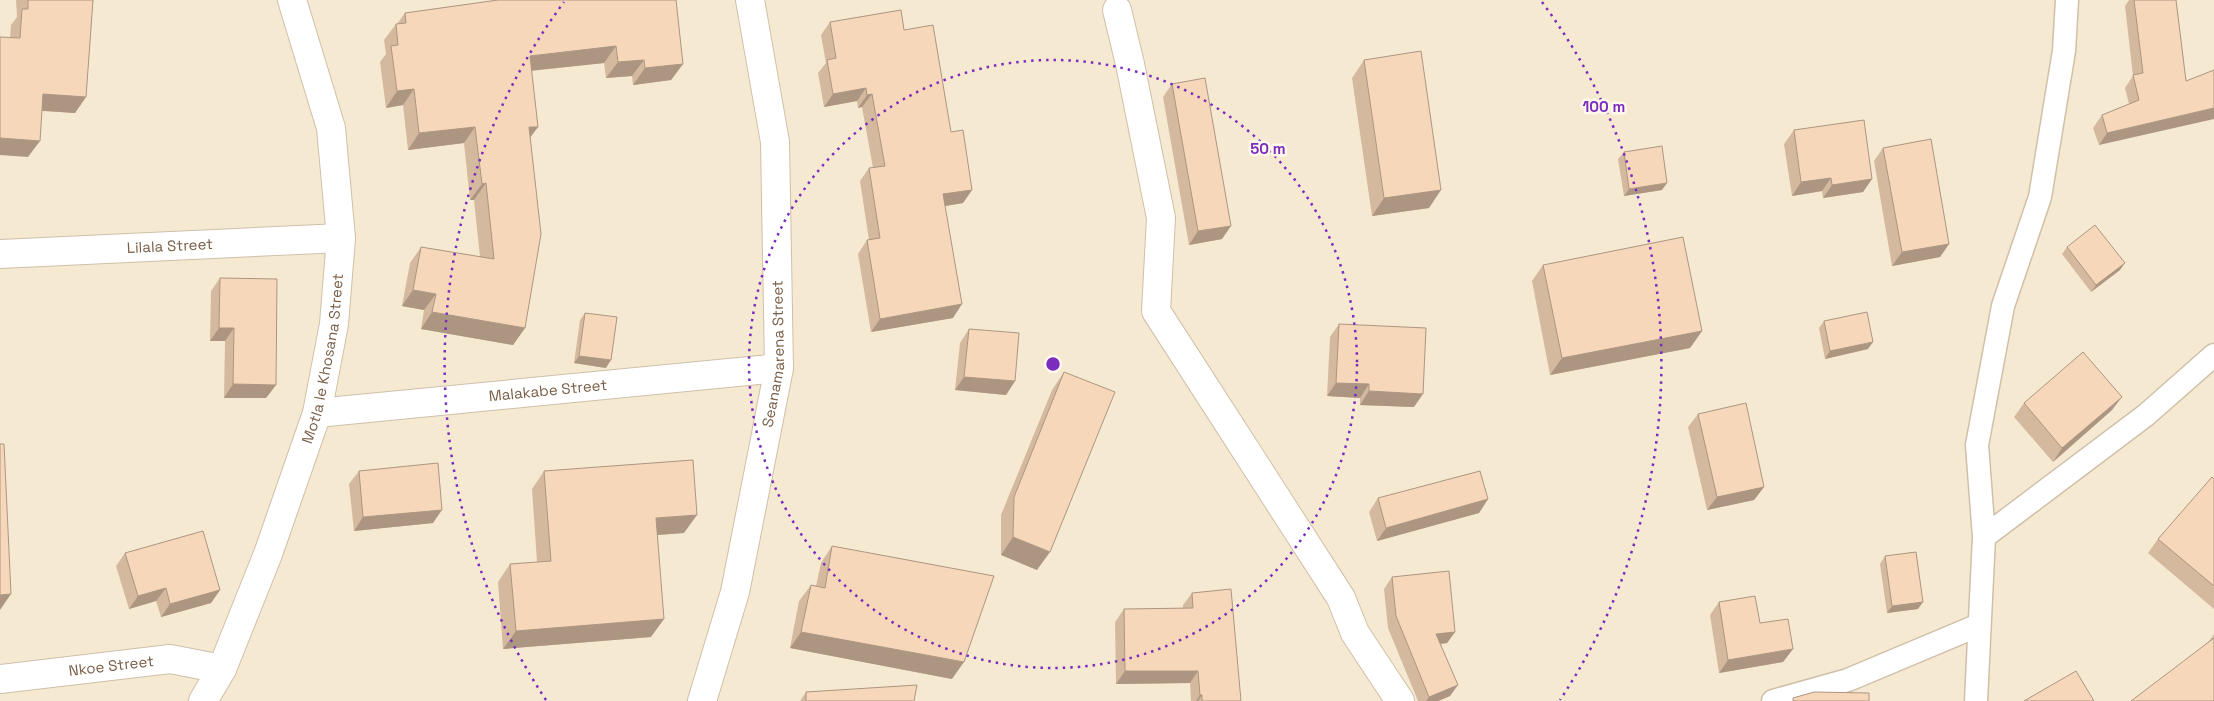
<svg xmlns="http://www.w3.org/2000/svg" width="2214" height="701" font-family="'Space Grotesk',sans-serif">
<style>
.residential{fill:#f6e9d2}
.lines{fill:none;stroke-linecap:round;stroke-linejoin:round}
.service-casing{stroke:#d0bfa9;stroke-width:25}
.minor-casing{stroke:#d0bfa9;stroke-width:30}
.service{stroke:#fff;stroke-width:22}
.minor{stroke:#fff;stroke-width:28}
.wall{fill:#d4b99f}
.shaded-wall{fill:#ac9682}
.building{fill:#f6d7b9;stroke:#ac9682}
.ring{fill:none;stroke:#7b2cbf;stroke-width:2.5;stroke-dasharray:2.5 5}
.labels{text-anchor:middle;stroke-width:5;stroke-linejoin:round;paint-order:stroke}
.street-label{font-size:15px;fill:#795e47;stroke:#fff9ec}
.centre{fill:#7b2cbf;stroke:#fff9ec;stroke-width:2.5}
.ring-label{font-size:15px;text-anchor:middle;font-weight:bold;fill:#7b2cbf;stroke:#fff9ec;stroke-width:5;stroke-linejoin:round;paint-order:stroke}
</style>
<rect width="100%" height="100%" fill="#fef7e4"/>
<!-- residential -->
<path class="residential" d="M0,0H2214V701H0Z"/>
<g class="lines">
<defs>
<path id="service" d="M1984,537L2146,415L2214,355
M1773,701L1848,680L1979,625
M1976,701L1984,537L1977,445L2003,306L2040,197L2064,51L2067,0"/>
<g id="minor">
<path d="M1117,10L1130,64L1161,218L1156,311L1341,598L1355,633L1400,701"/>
<path id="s1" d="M0,254L341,238"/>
<path id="s2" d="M317,413L779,368"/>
<path id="s3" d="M0,679L170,659L222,669"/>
<path id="s4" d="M203,701L222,669L268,554L317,413L334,324L341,238L331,128L292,0"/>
<path id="s5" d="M702,701L735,592L779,368L775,142L750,0"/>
</g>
</defs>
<!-- service casing -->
<use href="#service" class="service-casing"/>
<!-- minor casing -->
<use href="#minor" class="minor-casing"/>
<!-- service -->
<use href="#service" class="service"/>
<!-- minor -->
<use href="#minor" class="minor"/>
</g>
<!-- wall -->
<path class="wall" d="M16,0H93L86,97L75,113L42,111L28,157L10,38L11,25L17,17Z
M498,0L683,64L671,80L633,85L632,76L606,78L604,63L531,71L538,127L530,137L525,328L513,345L421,329L424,310L402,306L410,263L421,247L480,257L474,200H470L464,143L408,150L403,105L386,108L380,62L386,54L384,40L396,24H397L405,13Z
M2129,0H2176L2186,81L2099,145L2093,128L2102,115L2129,104L2125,88L2133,76L2125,6Z
M830,22L904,30L951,132L972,190L963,203L945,206L953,318L871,332L858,254L867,240H869L860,181L869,168H873L862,107L858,108L857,101L824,107L818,73L826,63L821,35Z
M1364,60L1429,208L1372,216L1352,78Z
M1172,84L1222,239L1189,245L1163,97Z
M1794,130L1872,179L1863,192L1823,198L1822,191L1792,196L1784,144Z
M1883,148L1949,244L1940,257L1892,266L1874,161Z
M1624,152L1662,190L1624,196L1618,159Z
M2067,247L2120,270L2091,292L2062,254Z
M1543,265L1702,331L1690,348L1550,375L1532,281Z
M220,278L276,385L266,398H224L225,341H210L211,291Z
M585,313L606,368L574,363L580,320Z
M1824,321L1868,349L1825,359L1819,328Z
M1339,324L1414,407L1360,405V398L1327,396L1330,337Z
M969,329L1015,381L1006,395L955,390L960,343Z
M1064,372L1037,570L1001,555V515L1052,390Z
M2024,403L2112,410L2053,462L2014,417Z
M1698,414L1764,487L1754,500L1707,510L1688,427Z
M359,471L433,523L354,531L349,484Z
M544,471L684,533L657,535L651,637L503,649L498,582L510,564L537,562L532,489Z
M2214,479V609L2148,553L2158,539Z
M1378,498L1488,499L1479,513L1377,541L1369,512Z
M832,546L952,679L790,648L799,601L811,585L816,586L821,563Z
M125,553L220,590L211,603L161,617L156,601L129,609L116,566Z
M1885,556L1918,609L1887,613L1880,564Z
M1392,577L1455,632L1447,643L1441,644L1450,696L1438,701H1418L1388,628L1384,589Z
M1192,593L1241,701H1191L1190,683L1116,684L1115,622L1124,609L1183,608V605Z
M1719,602L1793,649L1783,662L1719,673L1710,615Z
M2214,634V701L2207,644Z
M806,692L914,701H800Z"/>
<!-- shaded-wall -->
<path class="shaded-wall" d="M616,46L604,63L518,72L530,56Z
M644,60L632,76L606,78L618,62Z
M683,64L671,80L633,85L645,68Z
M866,88L857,101L824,107L833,94Z
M414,89L403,105L386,108L397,91Z
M43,94L86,97L75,113L32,110Z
M872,94L862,107L858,108L867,95Z
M2214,108V119L2099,145L2107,133Z
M475,127L464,143L408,150L419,133Z
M529,127H538L526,143Z
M0,138L40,141L28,157L0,155Z
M1831,178L1822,191L1792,196L1801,182Z
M1872,179L1863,192L1823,198L1832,185Z
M486,183L474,200H470L482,184Z
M1667,183L1662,190L1624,196L1629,189Z
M972,190L963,203L934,208L943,194Z
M1441,190L1429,208L1372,216L1384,198Z
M1231,226L1222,239L1189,245L1198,231Z
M1949,244L1940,257L1892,266L1902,252Z
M2125,263L2120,270L2091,292L2096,285Z
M413,290L436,294L424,310L402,306Z
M962,304L953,318L871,332L880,319Z
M432,312L525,328L513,345L421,329Z
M219,328H234L225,341H210Z
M1702,331L1690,348L1550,375L1562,358Z
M1873,342L1868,349L1825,359L1830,351Z
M579,356L611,360L606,368L574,363Z
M964,377L1015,381L1006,395L955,390Z
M1336,383L1369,384L1360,398L1327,396Z
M233,384L276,385L266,398H224Z
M1369,391L1423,394L1414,407L1360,405Z
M2122,397L2112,410L2053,462L2062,448Z
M1764,487L1754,500L1707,510L1717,497Z
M1488,499L1479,513L1377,541L1386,528Z
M442,510L433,523L354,531L363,517Z
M697,515L684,533L643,536L656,518Z
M1013,537L1050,552L1037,570L1001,555Z
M166,588L156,601L129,609L138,596Z
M220,590L211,603L161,617L170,604Z
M11,594L0,610V595Z
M1923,602L1918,609L1887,613L1892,606Z
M664,619L651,637L503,649L516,631Z
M801,632L964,662L952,679L790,648Z
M1455,632L1447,643L1428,645L1436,634Z
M1793,649L1783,662L1719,673L1728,660Z
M1125,671H1198L1190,683L1116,684Z
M1458,685L1450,696L1438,701H1426L1429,697Z
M1200,695H1202L1198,701H1196Z"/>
<!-- building -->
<path class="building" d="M28,0H93L86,97L43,94L40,141L0,138V37L20,38L22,9H28Z
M498,0H676L683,64L645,68L644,60L618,62L616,46L530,56L538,127H529L541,234L525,328L432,312L436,294L413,290L421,247L494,259L486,183L482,184L475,127L419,133L414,89L397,91L391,46L398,45L396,24L406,23L405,13Z
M2134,0H2176L2186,81L2214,70V108L2107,133L2102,115L2139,100L2133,75L2143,73Z
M901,10L904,30L933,25L951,132L963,130L972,190L943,194L962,304L880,319L867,240L880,238L869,168L885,166L872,94L867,95L866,88L833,94L827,60L836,58L830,22Z
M1421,51L1441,190L1384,198L1364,60Z
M1205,78L1231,226L1198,231L1172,84Z
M1864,120L1872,179L1832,185L1831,178L1801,182L1794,130Z
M1931,139L1949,244L1902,252L1883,148Z
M1662,146L1667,183L1629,189L1624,152Z
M2095,225L2125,263L2096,285L2067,247Z
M1683,237L1702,331L1562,358L1543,265Z
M220,278L277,279L276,385L233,384L234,328H219Z
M1867,312L1873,342L1830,351L1824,321Z
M585,313L617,317L611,360L579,356Z
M1339,324L1426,328L1423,394L1369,391V384L1336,383Z
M969,329L1019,333L1015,381L964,377Z
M2083,352L2122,397L2062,448L2024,403Z
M1064,372L1115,392L1050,552L1013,537L1014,497Z
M1746,403L1764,487L1717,497L1698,414Z
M0,444H4L11,594L0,595Z
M693,460L697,515L656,518L664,619L516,631L510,564L551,561L544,471Z
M438,463L442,510L363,517L359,471Z
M1480,471L1488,499L1386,528L1378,498Z
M2212,477L2214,479V586L2158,539Z
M203,531L220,590L170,604L166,588L138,596L125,553Z
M832,546L994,576L964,662L801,632L811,585L825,588Z
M1916,552L1923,602L1892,606L1885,556Z
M1449,571L1455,632L1436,634L1458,685L1429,697L1396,616L1392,577Z
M1231,589L1241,701H1202V695H1200L1198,671H1125L1124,609L1193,608L1192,593Z
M1755,596L1760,623L1788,619L1793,649L1728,660L1719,602Z
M2214,638V701H2131Z
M2076,671L2094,701H2024Z
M917,685L914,701H806V692Z
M1814,692L1869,693V701H1793V698Z"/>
<!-- distance rings -->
<g class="ring">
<circle cx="1053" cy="364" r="304"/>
<path d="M546 700A608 608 0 0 1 564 2M1542 2A608 608 0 0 1 1560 700"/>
</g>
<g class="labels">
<!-- street labels -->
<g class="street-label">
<text dy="5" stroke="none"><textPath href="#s1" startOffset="170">Lilala Street</textPath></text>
<text dy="5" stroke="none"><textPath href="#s5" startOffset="356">Seanamarena Street</textPath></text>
<text dy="5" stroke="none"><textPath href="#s4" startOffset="365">Motla le Khosana Street</textPath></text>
<text dy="5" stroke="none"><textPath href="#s2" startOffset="232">Malakabe Street</textPath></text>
<text dy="5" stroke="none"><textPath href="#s3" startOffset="112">Nkoe Street</textPath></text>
</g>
</g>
<circle cx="1053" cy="364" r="8" class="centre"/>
<g class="ring-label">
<text x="1604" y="112">100 m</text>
<text x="1268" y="154">50 m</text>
</g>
</svg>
